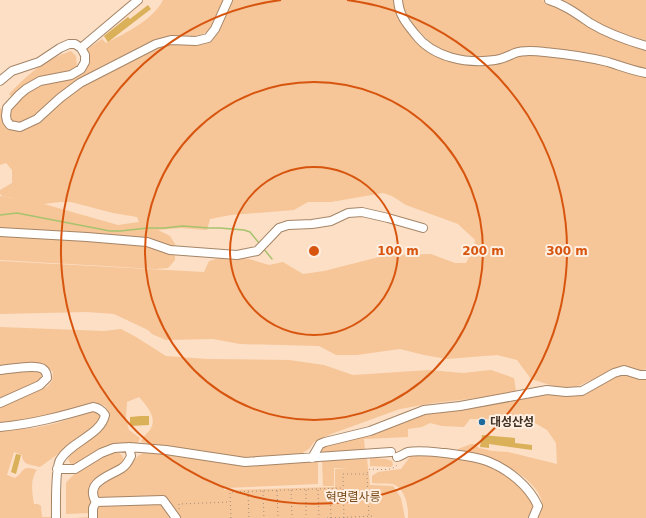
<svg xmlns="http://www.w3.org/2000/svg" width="646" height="518" font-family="'DejaVu Sans','Noto Sans KR',sans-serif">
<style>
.green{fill:#f6c598;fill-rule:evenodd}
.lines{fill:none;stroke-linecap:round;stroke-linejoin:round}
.stream{stroke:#a7c36d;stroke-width:1.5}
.building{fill:#dab059}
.minor-casing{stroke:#a58567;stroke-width:10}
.path{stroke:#a58f7b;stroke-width:1;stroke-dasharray:1 3;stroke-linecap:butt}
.minor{stroke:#fff;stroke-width:8}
.ring{fill:none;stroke:#d7550e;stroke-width:2}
.poi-dot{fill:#206a9d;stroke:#feefe2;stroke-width:1.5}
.labels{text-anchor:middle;stroke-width:4;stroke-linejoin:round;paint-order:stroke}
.poi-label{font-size:12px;font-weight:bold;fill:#3f3124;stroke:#feefe2;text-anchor:start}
.park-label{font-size:12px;fill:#794b1a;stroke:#feefe2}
.centre{fill:#d7550e;stroke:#feefe2;stroke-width:2}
.ring-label{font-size:12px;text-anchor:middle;font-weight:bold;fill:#d7550e;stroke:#feefe2;stroke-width:4;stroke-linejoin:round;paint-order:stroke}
</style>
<rect width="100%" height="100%" fill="#fcdfc5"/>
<!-- green -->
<path class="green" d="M163,0H226L212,28L208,32L191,38L177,37L157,39L146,44L100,67L75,83L29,121L18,122L12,121L9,116L11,109L33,87L86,68L89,59L87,49L102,39L106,43C126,33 153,20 163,0Z
M231,0H395L418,41L459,63L520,55H546L592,62L646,75V369L639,371H611L576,387L563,389L531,379L517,360L497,355L447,359L424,355L400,349L357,355H336L319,346L240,344L213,339L166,340L152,334L148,330L114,314L87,312L0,314V261L204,272L209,261L226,256L249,259L269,265L283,262L303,274L324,271L387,255L431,254L455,263H466L474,248L475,240L458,224L406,205L392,196L383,193L331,202H308L294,210L231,215L210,219L207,230L180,228L158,230L170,236L175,244V260L168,268L156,269L0,260V196L13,198L2,196L0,194V190L12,183V170L6,163L0,165V108L3,110V118L19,130L81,85L151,49L168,43H203ZM60,202H71L113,213L137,217L139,222L118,225L44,204Z
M401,0H542C578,13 608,42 646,50V70L566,51L505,54L477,59L461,57L445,51L433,45L408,20L403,9Z
M556,0H646V41L597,24Z
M71,51L76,56L77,68L66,73L43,77L12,97L9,94C30,73 42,61 71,51Z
M0,327L104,331L121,329L136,337L166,356L207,359L289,360L324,365L353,375L429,370L462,373L491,370L514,378L516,391L494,396L434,403L400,409L331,434L314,442L309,449L297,456L246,458L164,447L141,442C143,437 145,435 149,431C159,419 147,406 139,397L127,402L126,418L129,430L140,438L138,443L123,444L74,465L70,463L68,459C71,455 74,450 78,447C89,436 119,425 105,406L99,404L71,412L0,425V405L47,387L52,381L53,372L44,364L24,363L0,367Z
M35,367L45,375L42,382L0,398V372Z
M623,374L646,377V518H536C539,514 543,509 542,504C541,484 508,465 491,459C481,454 468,454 458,452V449L471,444H475L479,448L492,451L508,452L557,464L556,443L547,430L535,423L486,419H470L464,427L442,426L430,423L422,427L408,429V437L364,439L365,450L325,453L322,451L321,448L324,445L423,413L543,393L574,395L615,376Z
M94,411L99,413L102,416L95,427L40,467C30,464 23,466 22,455L14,452L7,475L15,478C26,470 21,465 37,470C30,479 32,493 34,504H38L41,506L42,517H51V518H0V430L34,428L57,423Z
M151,451L214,460L318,461V484L224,488V490L335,487V469L348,468H334V486H323L322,461L367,459L370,485L393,486L401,498L405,518H76L91,517V513L66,514V483C75,471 103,453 117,452L122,455L124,461L120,465L93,483L94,495L100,484L126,470L138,456L145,452Z
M412,454L466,457L498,468L527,492L536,507L531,518H408C409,507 405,487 392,484C386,483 379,484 372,483V476L378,472L401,469Z
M370,458L386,459L392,461L393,465L391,467L370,466Z"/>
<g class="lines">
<!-- stream -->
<path class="stream" d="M0,215L17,213L110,231H120L148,228H164L183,226L209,228H220L244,230L250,232L259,243
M263,248L272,259"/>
</g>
<!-- building -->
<path class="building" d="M148,5L151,9L108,42L104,36L128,17L130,19Z
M141,416H149V425L130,426V417Z
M482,435L515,438V443L532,445V450L489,444V448L480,447Z
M16,454L21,455L16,474L11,472Z"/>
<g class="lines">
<defs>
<path id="minor" d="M398,0C399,15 406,23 415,34C433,58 467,64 495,60C503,59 508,56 515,53C523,50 537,51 545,52C566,54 588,57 608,62C621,66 633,71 646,73
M549,0C565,5 577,14 590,23C605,32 629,41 646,46
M81,48L138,0
M0,81L12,71L39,62L60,48L69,44H75L81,48L85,55V62L81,69L71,75L40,81L26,89L19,95L7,108L6,116L7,121L10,125L20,127L37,119L60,98L80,83L156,44L171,40L196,41L208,38L215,29L228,0
M0,232L87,237L147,242L170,250L237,255L257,251L279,228L288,225L312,224L331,221L348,213L362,212L388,218L423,228
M0,370C10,369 35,364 43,369C46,371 47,375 47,378L40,385L0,403
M0,427C33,424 62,416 93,407C99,408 102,410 105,415C101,435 70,442 60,460C55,468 56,507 56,518
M397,457C401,456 405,453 408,452C420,450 433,452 445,453C459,455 474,456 487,461C508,469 529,486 538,506L533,518
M312,458L320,444L325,442L370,431L424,410L460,406L547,390L566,392L582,391L614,373L624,370L640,375H646
M57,469H75L101,453L114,448L129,447L166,450L245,462L391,452
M96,502C84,482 110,476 122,468C127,465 129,460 131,456L129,447
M93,518V508L96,502L163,500L176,518"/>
</defs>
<!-- minor casing -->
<use href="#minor" class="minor-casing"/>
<!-- path -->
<path class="path" d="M367,473L370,469C379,469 392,472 398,464
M330,489L331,518
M291,490L292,518
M306,490V518
M318,490L319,518
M263,491L264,518
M277,491L278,518
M248,492L249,518
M179,509V504L230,502
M231,518L230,492L343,488
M327,518L375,516
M344,518L343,474H367L369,518"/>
<!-- minor -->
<use href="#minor" class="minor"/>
</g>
<!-- distance rings -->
<g class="ring">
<circle cx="314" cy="251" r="84"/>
<circle cx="314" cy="251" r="169"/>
<path d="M347 0A253 253 0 1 1 281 0"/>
</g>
<!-- markers -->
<circle class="poi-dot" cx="482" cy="422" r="4"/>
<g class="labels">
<!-- poi labels -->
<g class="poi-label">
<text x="490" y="426">대성산성</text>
</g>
<!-- park labels -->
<g class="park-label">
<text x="353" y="501">혁명렬사릉</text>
</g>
</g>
<circle cx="314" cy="251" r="6" class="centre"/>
<g class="ring-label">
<text x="398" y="255">100 m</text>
<text x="483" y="255">200 m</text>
<text x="567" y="255">300 m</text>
</g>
</svg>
